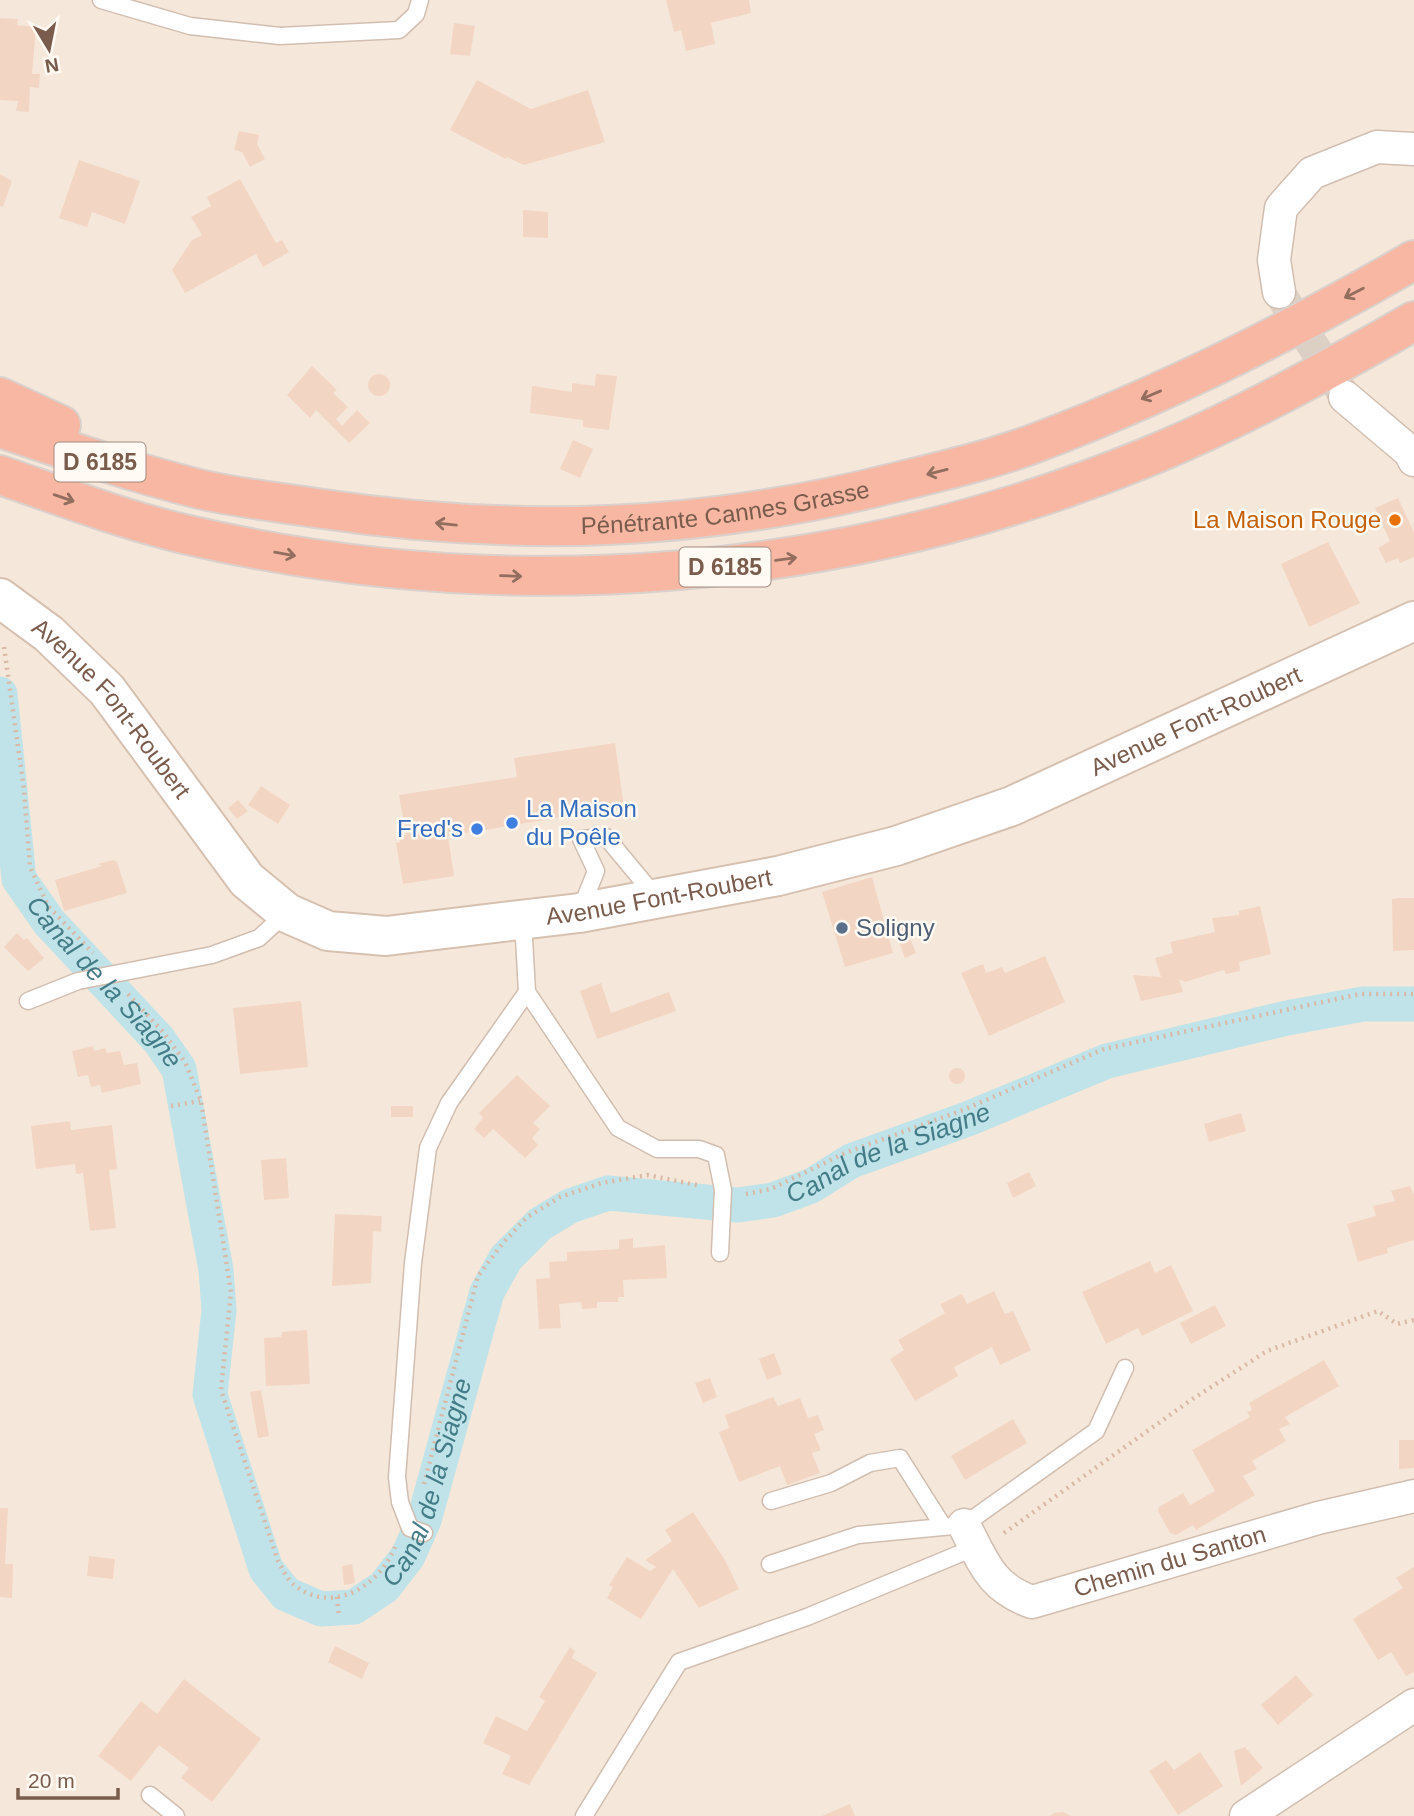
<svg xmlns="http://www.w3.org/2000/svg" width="1414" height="1816" font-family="Arial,sans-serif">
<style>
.residential{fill:#f5e8da}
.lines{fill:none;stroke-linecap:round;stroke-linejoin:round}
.canal{stroke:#bfe3e8;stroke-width:35}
.building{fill:#f3d5c3}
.street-tunnel{stroke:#dcd0c4;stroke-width:32;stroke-dasharray:32 16;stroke-linecap:butt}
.lane-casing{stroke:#d1beb0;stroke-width:19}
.street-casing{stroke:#d1beb0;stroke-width:35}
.secondary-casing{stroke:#d6c0b0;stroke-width:42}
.highway-casing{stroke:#dad1cd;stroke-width:42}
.path{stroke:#d9b8a5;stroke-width:4.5;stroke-dasharray:2 5;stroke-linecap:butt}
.lane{stroke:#fff;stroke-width:16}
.street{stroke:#fff;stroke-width:32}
.secondary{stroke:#fff;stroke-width:38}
.highway{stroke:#f7b7a3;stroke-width:38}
.oneway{stroke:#936e5e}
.food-dot{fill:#e8710a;stroke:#fffaf3;stroke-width:2.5}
.shop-dot{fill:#3f7fe0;stroke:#fffaf3;stroke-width:2.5}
.service-dot{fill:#5c6f8a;stroke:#fffaf3;stroke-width:2.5}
.labels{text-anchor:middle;stroke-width:5;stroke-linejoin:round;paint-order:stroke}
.shield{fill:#fffaf3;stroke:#a28b7f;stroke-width:2}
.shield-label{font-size:23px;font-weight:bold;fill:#7a5c4d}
.street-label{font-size:24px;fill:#7a5c4d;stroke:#fffaf3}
.food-label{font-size:24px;fill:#c56008;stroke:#fffaf3;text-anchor:end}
.shop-label{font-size:24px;fill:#366cbe;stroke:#fffaf3;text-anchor:start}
.service-label{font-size:24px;fill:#4e5e75;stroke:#fffaf3;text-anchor:start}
.water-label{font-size:26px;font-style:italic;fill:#437c86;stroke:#fffaf3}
</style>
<rect width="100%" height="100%" fill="#fdf6ec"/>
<!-- residential -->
<path class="residential" d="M0,0H1414V1816H0Z"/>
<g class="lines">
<!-- canal -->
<path class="canal" id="s1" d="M0,694L19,879L49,922L159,1040L179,1069L216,1270L219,1310L210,1395L266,1569L286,1594L321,1609L354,1607L384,1587L408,1556L424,1520L487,1292L506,1258L540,1224L570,1206L608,1193L738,1205L773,1200L811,1186L851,1161L970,1118L1107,1061L1287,1018L1363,1004H1414"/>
</g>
<!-- building -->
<path class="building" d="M666,0H749L751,13L711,23L715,44L686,51L681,30L674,32Z
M0,18L18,19L17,25L36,27L32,74H40L39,88L30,87L29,112L16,111L18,101L0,100Z
M454,23L475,26L470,56L450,54Z
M477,80L531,109L588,90L605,142L524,165L507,157L506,159L450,130Z
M239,131L259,135L257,144L265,159L250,167L242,152L234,150Z
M79,160L140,181L125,224L92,212L87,227L59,218Z
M0,174L12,181L3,207L0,206Z
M240,179L276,243L282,240L289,252L263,267L256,254L185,293L172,270L192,240L202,235L191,217L211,206L207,197Z
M523,210L548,212V238L523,237Z
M312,366L337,390L333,393L348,407L336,419L342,426L357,410L370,423L349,443L316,410L310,418L287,395Z
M368 385a11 11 0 1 1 22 0a11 11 0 1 1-22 0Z
M596,374L617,376L609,430L583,427V420L530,413L532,386L572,392V383L595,386Z
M573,440L593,449L580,478L560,469Z
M1398,498L1414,532V557L1400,563L1398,558L1386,563L1378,548L1390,541L1375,508Z
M1328,542L1360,603L1309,627L1281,564Z
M615,743L624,807L448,836L454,876L403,884L396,843L400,842L399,836L406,835L399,795L517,777L514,758Z
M261,786L290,805L278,824L248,805Z
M238,800L248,811L237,819L228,808Z
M113,860L117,862L127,893L64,911L55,880L102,866L98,864Z
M872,877L893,953L845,967L822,892Z
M1398,898H1414V950L1393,951L1392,899Z
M1260,906L1271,954L1239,962L1240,971L1226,974L1224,970L1185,982L1179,979L1183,992L1141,1001L1133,975L1161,977L1155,958L1173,953L1170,942L1215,932L1212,918L1239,915V911Z
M903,921L916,953L905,958L892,924Z
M17,933L24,940L27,938L44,958L28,971L4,947Z
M1045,956L1065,1002L989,1036L961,973L983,964L986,973L1002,967L1005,973Z
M601,983L611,1013L669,992L676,1011L597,1039L580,991Z
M301,1001L308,1067L240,1074L233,1008Z
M93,1046L94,1051L105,1048L107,1053L120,1051L124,1065L137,1063L141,1084L102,1093L100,1085L91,1087L88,1075L78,1077L72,1051Z
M949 1076a8 8 0 1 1 16 0a8 8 0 1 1-16 0Z
M517,1075L550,1106L533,1123L540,1129L532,1138L538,1145L525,1158L493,1129L484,1138L474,1129L483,1118L479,1113Z
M391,1106H413V1117H391Z
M1241,1113L1246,1131L1209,1142L1204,1124Z
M70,1121L71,1130L112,1125L117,1169L109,1170L116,1228L90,1231L83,1173L76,1174L75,1164L36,1169L31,1126Z
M286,1158L289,1198L264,1200L261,1160Z
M1029,1172L1036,1186L1013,1198L1007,1183Z
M1410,1186L1414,1195V1240L1387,1248L1388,1253L1358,1262L1347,1224L1376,1216L1373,1206L1395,1201L1391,1191Z
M335,1214L382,1216L381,1232L373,1231L371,1283L332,1286Z
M633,1238V1248L665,1245L667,1278L623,1280L624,1297H618V1302H597V1308L582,1309L581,1302L559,1304L561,1328L539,1329L536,1279L550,1278L549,1262L567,1261V1252L619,1249V1240Z
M1150,1261L1155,1273L1171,1265L1193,1311L1142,1336L1138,1328L1106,1344L1082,1292Z
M994,1291L1005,1314L1013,1311L1031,1350L1000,1365L992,1347L954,1367L958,1376L915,1401L890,1359L904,1350L898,1340L945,1313L940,1304L962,1294L967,1304Z
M1215,1305L1226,1326L1191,1344L1180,1323Z
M307,1330L310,1384L266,1386L264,1338L281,1337L282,1332Z
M774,1353L782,1374L767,1380L759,1359Z
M1324,1360L1339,1386L1285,1417L1290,1424L1279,1429L1286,1441L1252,1461L1257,1469L1243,1476L1255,1495L1196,1530L1193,1525L1176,1535L1170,1533L1158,1511L1159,1507L1183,1493L1190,1505L1215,1491L1192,1450L1250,1417L1247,1412L1252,1410L1249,1403Z
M710,1378L717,1397L703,1403L695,1383Z
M261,1390L269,1436L258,1438L250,1392Z
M773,1397L778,1406L800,1398L808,1418L818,1415L824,1430L814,1434L821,1450L812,1453L820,1473L787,1485L780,1466L739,1482L719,1432L729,1428L725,1415Z
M1013,1419L1027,1443L965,1480L951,1456Z
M1399,1440H1414V1468L1399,1469Z
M0,1508H8L5,1564H13L12,1598L0,1597Z
M693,1512L725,1560L739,1589L699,1608L673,1569L641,1619L607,1598L613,1587L609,1585L627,1557L650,1571L656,1567L645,1560L672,1541L665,1530Z
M89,1556L115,1559L113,1579L87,1576Z
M352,1564L355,1583L344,1585L342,1566Z
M1414,1567V1672L1406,1676L1391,1652L1378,1660L1353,1619L1403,1588L1396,1578Z
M335,1646L369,1663L362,1679L328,1662Z
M570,1647L575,1651L572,1658L597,1673L529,1785L502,1774L511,1756L483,1743L496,1716L527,1731L545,1701L539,1697Z
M1296,1675L1313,1695L1278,1725L1261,1705Z
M184,1679L261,1739L212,1802L181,1778L189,1768L159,1745L131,1781L98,1756L141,1701L157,1714Z
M1245,1747L1263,1768L1241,1786L1234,1751Z
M1200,1752L1223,1786L1178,1815L1149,1771L1166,1760L1174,1770Z
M850,1804L855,1816H822L831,1812Z
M1063,1812L1071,1816H1050L1054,1813Z"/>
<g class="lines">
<!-- street-tunnel -->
<path class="street-tunnel" d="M1279,292L1341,390"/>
<defs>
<path id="lane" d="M101,0L190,26L280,36L399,30L416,14L420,0
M580,911L596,871L581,839L606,837L655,896
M523,920L527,992L618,1128L657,1149H699L716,1155L723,1190L720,1253
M28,1001L78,981L212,955L259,938L286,913
M771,1501L831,1483L870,1463L900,1458L943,1526
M424,1533L410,1528L400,1502L397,1477L413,1263L428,1148L449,1103L527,992
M770,1564L858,1535L964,1525L1096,1431L1125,1368
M150,1795L176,1816
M584,1816L679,1662L807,1617L976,1547"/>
<g id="street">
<path d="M1279,292L1274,260L1281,208L1312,173L1377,147L1414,149"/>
<path d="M1345,397L1410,452L1414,460"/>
<path id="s2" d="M964,1525C984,1563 990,1587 1032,1602L1318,1518L1414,1496"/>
<path d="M1246,1816L1414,1705"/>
</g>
<g id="secondary">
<path id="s3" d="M0,598L49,634L107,690L247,880L287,913L328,931L386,936L579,913L778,876L896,846L1012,806L1414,621"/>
</g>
<g id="highway">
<path d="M0,397L61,425"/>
<path id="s4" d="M0,428C66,450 131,472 199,489C237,498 277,502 316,508C517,538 700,532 897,482C943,471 989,460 1033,444C1164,395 1293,330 1414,260"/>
<path d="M0,475C61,496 121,519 184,534C509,610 848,582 1157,453C1245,416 1331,369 1414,321"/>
</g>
</defs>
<!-- lane casing -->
<use href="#lane" class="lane-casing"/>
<!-- street casing -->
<use href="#street" class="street-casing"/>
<!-- secondary casing -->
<use href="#secondary" class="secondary-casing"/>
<!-- highway casing -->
<use href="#highway" class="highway-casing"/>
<!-- path -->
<path class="path" d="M4,647L24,789L30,867L48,906L93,953
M128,994L163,1032L185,1062L201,1101L231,1292L221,1390L278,1561C282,1568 287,1579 293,1584C331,1616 379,1587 395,1547
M171,1106L200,1101
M746,1194L771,1189L845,1153L963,1110L1104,1049L1360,994H1414
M424,1484L478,1276L503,1243L526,1218L560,1197L602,1183L647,1175L697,1185
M1004,1533L1191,1400L1267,1351L1378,1311L1397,1324L1414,1320
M337,1597L339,1617"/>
<!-- lane -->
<use href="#lane" class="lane"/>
<!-- street -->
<use href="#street" class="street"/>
<!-- secondary -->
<use href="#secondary" class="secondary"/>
<!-- highway -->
<use href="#highway" class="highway"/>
</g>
<!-- one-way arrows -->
<defs><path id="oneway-shaft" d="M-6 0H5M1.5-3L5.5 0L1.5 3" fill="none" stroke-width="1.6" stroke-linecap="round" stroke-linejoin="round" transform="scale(1.75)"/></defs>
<g class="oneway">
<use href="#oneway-shaft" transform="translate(1354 293) rotate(153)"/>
<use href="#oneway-shaft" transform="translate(1151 395) rotate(157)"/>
<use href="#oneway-shaft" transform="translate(937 472) rotate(166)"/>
<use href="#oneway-shaft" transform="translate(64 498) rotate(19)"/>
<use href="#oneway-shaft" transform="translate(446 524) rotate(-174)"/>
<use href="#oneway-shaft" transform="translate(285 554) rotate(10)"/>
<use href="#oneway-shaft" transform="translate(786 559) rotate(-8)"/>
<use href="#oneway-shaft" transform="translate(511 576) rotate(2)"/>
</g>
<!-- markers -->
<circle class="food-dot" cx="1395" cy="520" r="7"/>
<g class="shop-dot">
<circle cx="512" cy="823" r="7"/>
<circle cx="477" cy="829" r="7"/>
</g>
<circle class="service-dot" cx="842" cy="928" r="7"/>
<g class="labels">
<!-- shield labels -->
<g class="shield">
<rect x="54.5" y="442.5" width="91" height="39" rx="5"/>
<rect x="679.5" y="547.5" width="91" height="39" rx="5"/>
</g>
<g class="shield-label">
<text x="100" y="470">D 6185</text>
<text x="725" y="575">D 6185</text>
</g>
<!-- street labels -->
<g class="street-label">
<text dy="8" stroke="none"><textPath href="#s4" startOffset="738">Pénétrante Cannes Grasse</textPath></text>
<text dy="8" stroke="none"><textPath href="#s3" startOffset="158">Avenue Font-Roubert</textPath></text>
<text dy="8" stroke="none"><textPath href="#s3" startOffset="1376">Avenue Font-Roubert</textPath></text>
<text dy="8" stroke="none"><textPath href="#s3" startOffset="808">Avenue Font-Roubert</textPath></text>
<text dy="8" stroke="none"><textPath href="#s2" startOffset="250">Chemin du Santon</textPath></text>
</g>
<!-- food labels -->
<g class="food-label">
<text x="1381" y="528">La Maison Rouge</text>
</g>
<!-- shop labels -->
<g class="shop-label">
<text x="526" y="817">La Maison<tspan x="526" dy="28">du Poêle</tspan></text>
<text x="463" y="837" text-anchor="end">Fred's</text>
</g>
<!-- service labels -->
<g class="service-label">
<text x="856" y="936">Soligny</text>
</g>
<!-- water labels -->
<g class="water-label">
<text dy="9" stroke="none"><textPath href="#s1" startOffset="320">Canal de la Siagne</textPath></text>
<text dy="9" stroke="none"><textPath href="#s1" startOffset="1855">Canal de la Siagne</textPath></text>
<text dy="9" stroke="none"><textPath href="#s1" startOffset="1202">Canal de la Siagne</textPath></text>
</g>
</g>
<!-- north arrow -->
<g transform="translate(49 49) rotate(170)" stroke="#fffaf3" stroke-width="5" paint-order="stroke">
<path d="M0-5L12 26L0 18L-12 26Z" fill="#7a5c4d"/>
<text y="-10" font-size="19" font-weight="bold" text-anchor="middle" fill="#7a5c4d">N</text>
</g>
<!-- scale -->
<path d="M18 1788v10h100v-10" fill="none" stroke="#7a5c4d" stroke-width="3.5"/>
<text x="28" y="1788" font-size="21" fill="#7a5c4d" stroke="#fffaf3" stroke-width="5" paint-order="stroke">20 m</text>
</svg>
